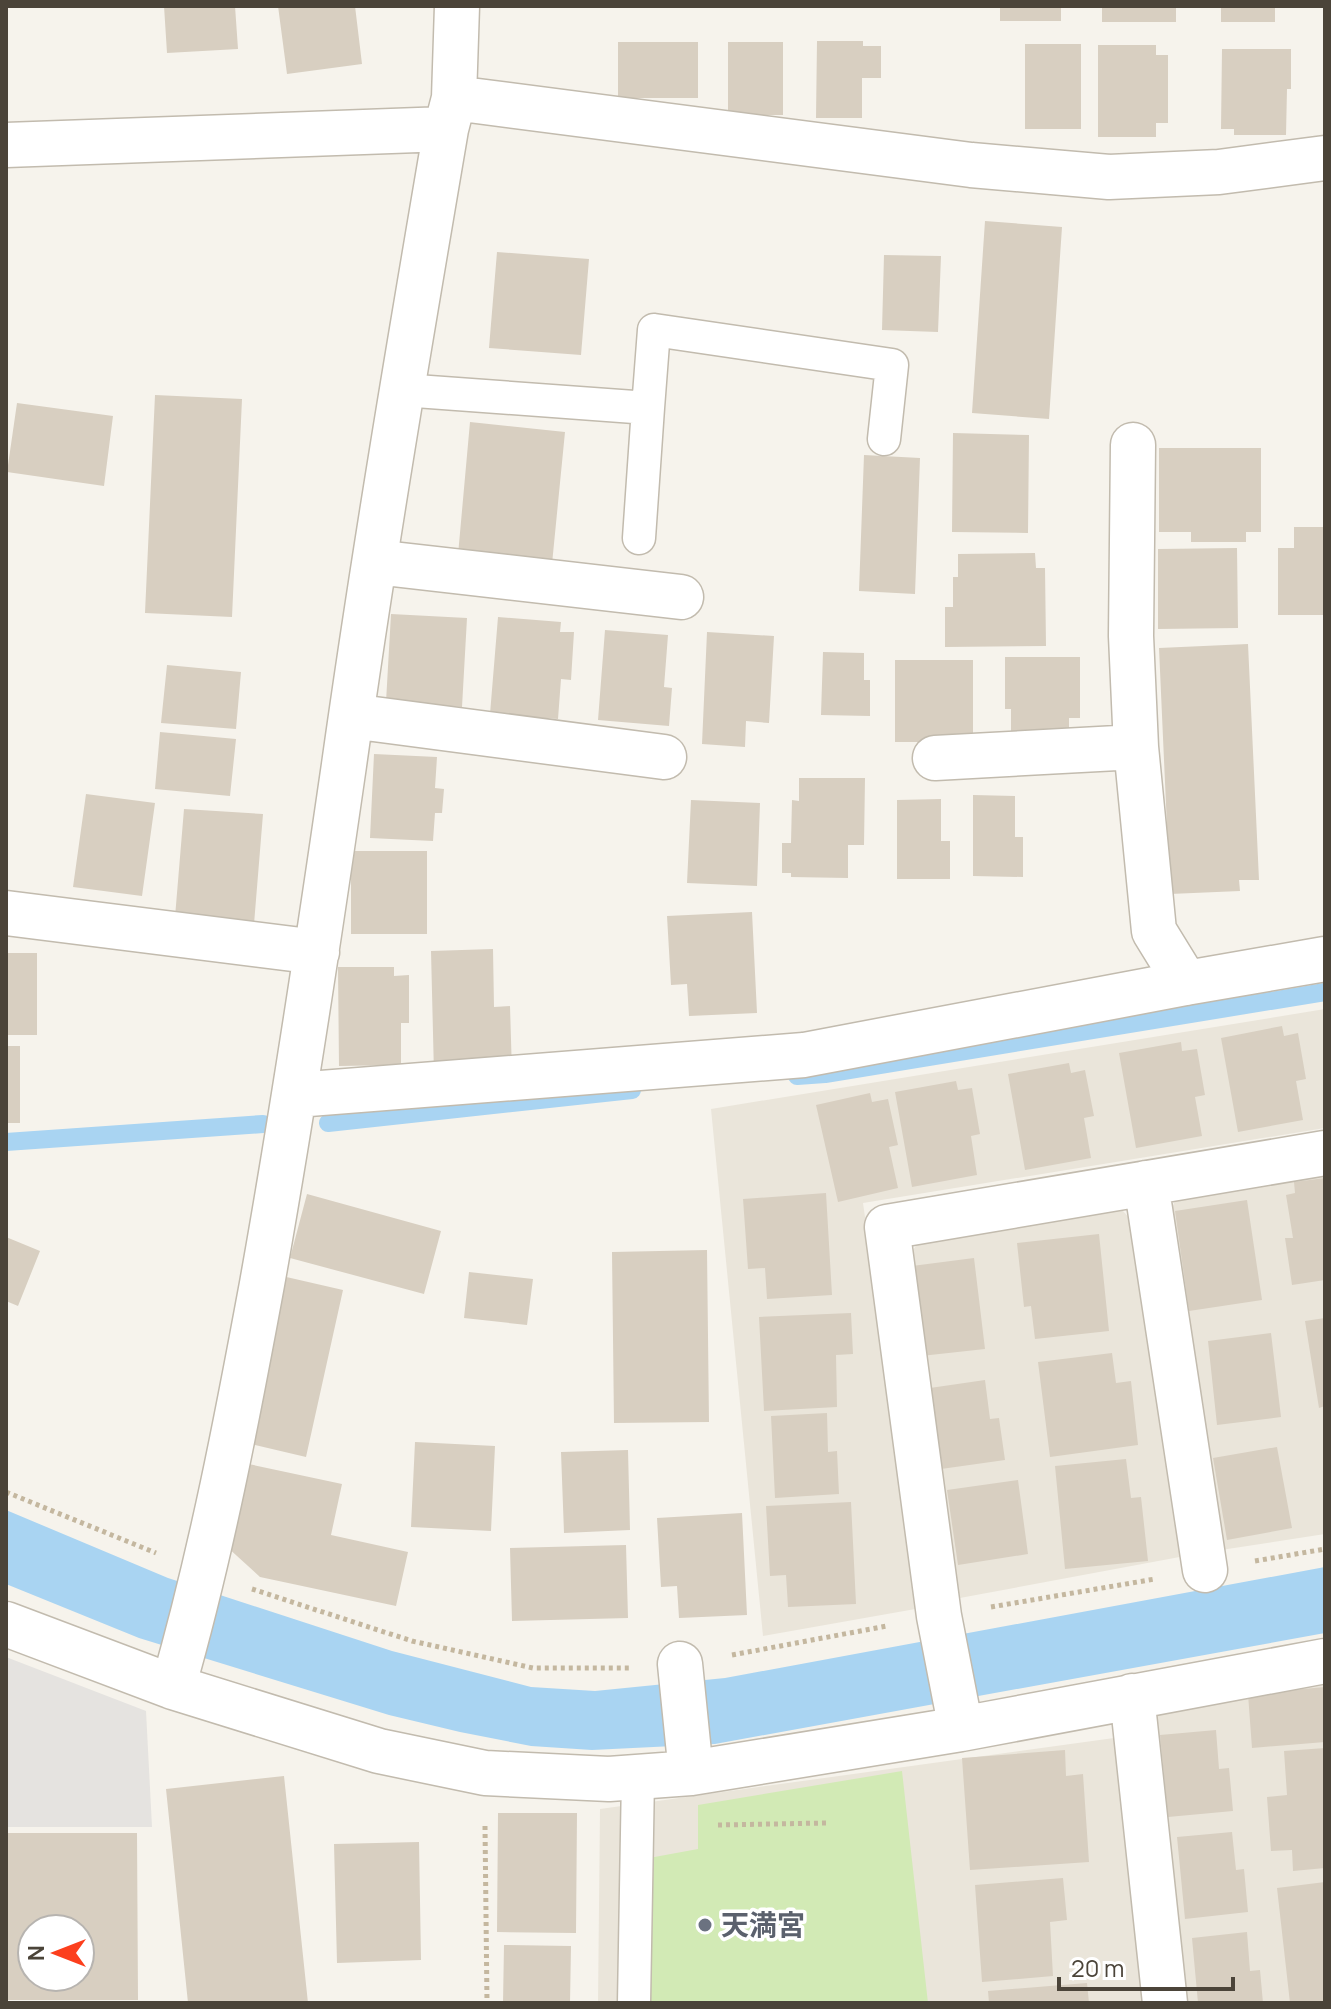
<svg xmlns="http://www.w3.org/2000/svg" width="1331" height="2009" font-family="Manrope,'Noto Sans JP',sans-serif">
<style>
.residential{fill:#eae5da}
.green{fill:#d2eab5}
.parking{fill:#e5e3e0}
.water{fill:#a9d4f2}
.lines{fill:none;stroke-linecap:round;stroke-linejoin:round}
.stream{stroke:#a9d4f2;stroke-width:18}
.building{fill:#d8cfc1;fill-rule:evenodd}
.lane-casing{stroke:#c2bbae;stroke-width:35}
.street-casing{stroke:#c2bbae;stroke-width:47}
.path{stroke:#c4b79f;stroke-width:5;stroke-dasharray:4 4;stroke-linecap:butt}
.lane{stroke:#fff;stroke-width:32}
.street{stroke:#fff;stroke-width:44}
.worship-dot{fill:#6b7280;stroke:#fff;stroke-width:3}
.labels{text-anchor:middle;stroke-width:7;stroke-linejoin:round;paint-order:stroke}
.worship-label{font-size:28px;font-weight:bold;fill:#5b616d;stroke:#fff;text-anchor:start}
</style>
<rect width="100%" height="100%" fill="#f6f3ec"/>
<!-- residential -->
<path class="residential" d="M1325,1009V1128L863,1203L921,1608L763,1636L711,1109Z
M1325,1172V1534L1221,1550L1165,1224L1175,1201Z
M1122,1210L1137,1226L1185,1556L949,1600L902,1267L923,1235Z
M1325,1683V2003H1182L1149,1715Z
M1114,1738L1146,2003H598L600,1809Z"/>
<!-- green -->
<path class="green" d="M902,1771L928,2003H651L649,1858L698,1849V1805Z"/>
<!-- parking -->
<path class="parking" d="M6,1657L146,1711L152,1827H6Z"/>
<!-- water -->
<path class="water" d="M6,1510L168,1578L392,1651L531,1687L595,1691L725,1678L1325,1567V1633L715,1744L592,1750L531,1746L460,1732L389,1715L139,1638L6,1584Z"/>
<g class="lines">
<!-- stream -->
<path class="stream" d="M797,1076L825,1074L1325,992
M328,1123L632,1090
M6,1142L263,1124"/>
</g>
<!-- building -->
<path class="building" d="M164,6H235L238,49L167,53Z
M278,6H355L362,64L287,74Z
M1000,6H1061V21H1000Z
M1102,6H1176V22H1102Z
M1221,6H1275V22H1221Z
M817,41H863V46H881V78H862V118H816Z
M618,42H698V98H618Z
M728,42H783V115H728Z
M1025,44H1081V129H1025Z
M1098,45H1156V55H1168V123H1156V137H1098Z
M1222,49H1291V89H1287L1286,135H1234V129H1221Z
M985,221L1062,227L1049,419L972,413Z
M497,252L589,259L581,355L489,348Z
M884,255L941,256L938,332L882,330Z
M155,395L242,399L232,617L145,613Z
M17,403L113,416L104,486L7,472Z
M470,422L565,432L552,564L458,555Z
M953,433L1029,435L1028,533L952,532Z
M1159,448H1261V532H1246V542H1191V532H1159Z
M864,455L920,458L915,594L859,591Z
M1294,527H1325V615H1278V548H1294Z
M1237,548L1238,628L1158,629V549Z
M1035,553L1036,568H1045L1046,646L945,647V607H953V577H958V554Z
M391,614L467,618L462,707L386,702Z
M498,617L561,622L560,632H574L571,680L561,679L558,719L490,714Z
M605,630L668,635L664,687L672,688L669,726L598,720Z
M707,632L774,636L769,723L746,721L745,747L702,744Z
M1248,644L1259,880H1239L1240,891L1170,894L1159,648Z
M823,652L864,653V680H870V716L821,715Z
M1005,657H1080V718H1069V731H1011V709H1005Z
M895,660H973V742H895Z
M167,665L241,672L236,729L161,723Z
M160,732L236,739L230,796L155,789Z
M374,754L437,757L435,788L444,789L442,813H435L433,841L370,838Z
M799,778H865L864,845H848V878L791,877V873H782V843H791L792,800L799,801Z
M86,794L155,803L142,896L73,887Z
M973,795L1015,796V837H1023V877L973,876Z
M941,799V841H950V879H897V800Z
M691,800L760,803L757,886L687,883Z
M184,809L263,814L254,924L175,917Z
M351,851H427V934H351Z
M752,912L757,1013L689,1016L687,984L671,985L667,916Z
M493,949L494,1007L510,1006L512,1073L434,1074L431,951Z
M6,953H37V1035H6Z
M338,967H394V976L409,975V1023H401V1065L339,1066Z
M1282,1026L1284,1036L1298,1033L1306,1079L1296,1081L1303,1120L1238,1132L1221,1038Z
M1181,1042L1182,1051L1197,1049L1205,1095L1195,1097L1202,1136L1136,1148L1119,1053Z
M6,1046H20V1123H6Z
M1069,1063L1071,1073L1085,1070L1094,1116L1084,1118L1091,1158L1025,1170L1008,1074Z
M956,1081L958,1090L972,1088L980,1134L971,1136L977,1175L912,1187L895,1092Z
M870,1093L872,1102L888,1099L898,1145L889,1147L898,1188L838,1202L816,1105Z
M1325,1178V1280L1292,1285L1285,1238H1293L1286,1195L1295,1193L1294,1182Z
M826,1193L832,1295L767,1299L765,1268L748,1269L743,1199Z
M307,1194L441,1231L424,1294L290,1258Z
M1247,1200L1262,1300L1189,1311L1175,1211Z
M1099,1234L1109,1331L1035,1339L1031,1306L1024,1307L1017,1243Z
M6,1237L40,1251L18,1306L6,1301Z
M707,1250L709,1422L614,1423L612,1252Z
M974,1258L985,1349L921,1356L912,1266Z
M469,1272L533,1279L527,1325L464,1318Z
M282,1276L343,1290L306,1457L246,1443Z
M851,1313L853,1354L836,1355L837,1407L764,1411L759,1317Z
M1325,1318V1406L1319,1408L1305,1321Z
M1271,1333L1281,1417L1217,1425L1208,1341Z
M1112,1353L1116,1383L1131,1381L1138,1445L1050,1457L1038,1362Z
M985,1380L990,1419L999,1418L1005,1460L941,1469L930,1388Z
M827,1413L828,1452L837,1451L839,1494L775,1498L771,1416Z
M415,1442L495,1446L491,1531L411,1527Z
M1277,1447L1292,1528L1227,1540L1213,1458Z
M628,1450L630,1530L564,1533L561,1452Z
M1126,1459L1131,1498L1141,1497L1148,1561L1065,1569L1055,1466Z
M244,1463L342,1484L331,1535L408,1552L396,1606L260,1577L226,1546Z
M1018,1480L1028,1554L958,1565L947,1490Z
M851,1502L856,1604L788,1607L786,1575L770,1576L766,1506Z
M742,1513L747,1615L679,1618L677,1586L661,1587L657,1518Z
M626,1545L628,1618L512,1621L510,1548Z
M1325,1687V1742L1252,1748L1248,1694Z
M1216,1730L1219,1769L1229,1768L1233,1811L1168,1817L1160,1735Z
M1325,1748V1868L1293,1871L1292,1850L1271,1851L1267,1797L1287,1795L1284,1751Z
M1065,1750L1066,1776L1083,1774L1089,1862L970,1870L962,1758Z
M284,1776L308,2003H188L166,1789Z
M498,1813H577L576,1933L497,1932Z
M1232,1832L1236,1870L1244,1869L1248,1912L1185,1919L1177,1837Z
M6,1833H137L138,2000H6ZM32,1929H80V1977H32Z
M419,1842L421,1960L337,1963L334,1844Z
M1063,1878L1067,1920L1050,1922L1053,1976L982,1982L975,1885Z
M1325,1882V2003H1290L1277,1888Z
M1247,1932L1250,1971L1260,1970L1263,2003H1198L1192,1938Z
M504,1945L571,1946L570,2003H503Z
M1087,1983L1089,2003H989L988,1991Z"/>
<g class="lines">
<defs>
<path id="lane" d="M402,390L648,408L639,538
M648,408L654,330L892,365L884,439
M634,2003L638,1777"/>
<path id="street" d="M454,98L971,165L1109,177L1219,172L1325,158
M6,145L446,129
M1133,445L1131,636L1136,747L1154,931L1186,983
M375,562L681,597
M351,716L664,757
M935,758L1136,747
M6,913L317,952
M296,1095L804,1055L1186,983L1325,959
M1146,1183L1205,1570
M6,1624L173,1687L379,1751L485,1773L609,1779L691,1773L961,1729L1325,1661
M680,1664L691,1773
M173,1687C211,1555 237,1419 262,1284C293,1111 319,938 344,765C374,552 410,340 446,129L454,98L457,6
M1132,1696L1165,2003
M961,1729L939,1616L887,1227L1325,1153"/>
</defs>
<!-- lane casing -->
<use href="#lane" class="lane-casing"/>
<!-- street casing -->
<use href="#street" class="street-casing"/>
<!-- path -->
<path class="path" d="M6,1492L156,1553
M1255,1561L1325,1549
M252,1589L412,1641L533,1668H630
M991,1607L1155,1579
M732,1655L887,1626
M718,1825L826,1823
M485,1826L487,2003"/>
<!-- lane -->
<use href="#lane" class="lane"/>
<!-- street -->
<use href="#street" class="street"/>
</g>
<!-- markers -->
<circle class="worship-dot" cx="705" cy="1925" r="8"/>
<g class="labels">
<!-- worship labels -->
<g class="worship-label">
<text x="721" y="1935">天満宮</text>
</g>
</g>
<!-- border -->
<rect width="1331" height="2009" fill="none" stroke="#4b4439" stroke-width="16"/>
<!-- north arrow -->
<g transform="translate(56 1953) rotate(270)"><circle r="38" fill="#ffffff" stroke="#b7b4b0" stroke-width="2"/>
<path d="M0-6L14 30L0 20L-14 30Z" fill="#fc3f1d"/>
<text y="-12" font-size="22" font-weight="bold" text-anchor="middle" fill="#4b4439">N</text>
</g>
<!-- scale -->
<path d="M1059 1977v12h174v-12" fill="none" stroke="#4b4439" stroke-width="4"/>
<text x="1071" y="1977" font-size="24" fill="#4b4439" stroke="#ffffff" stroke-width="6" paint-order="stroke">20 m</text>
</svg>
